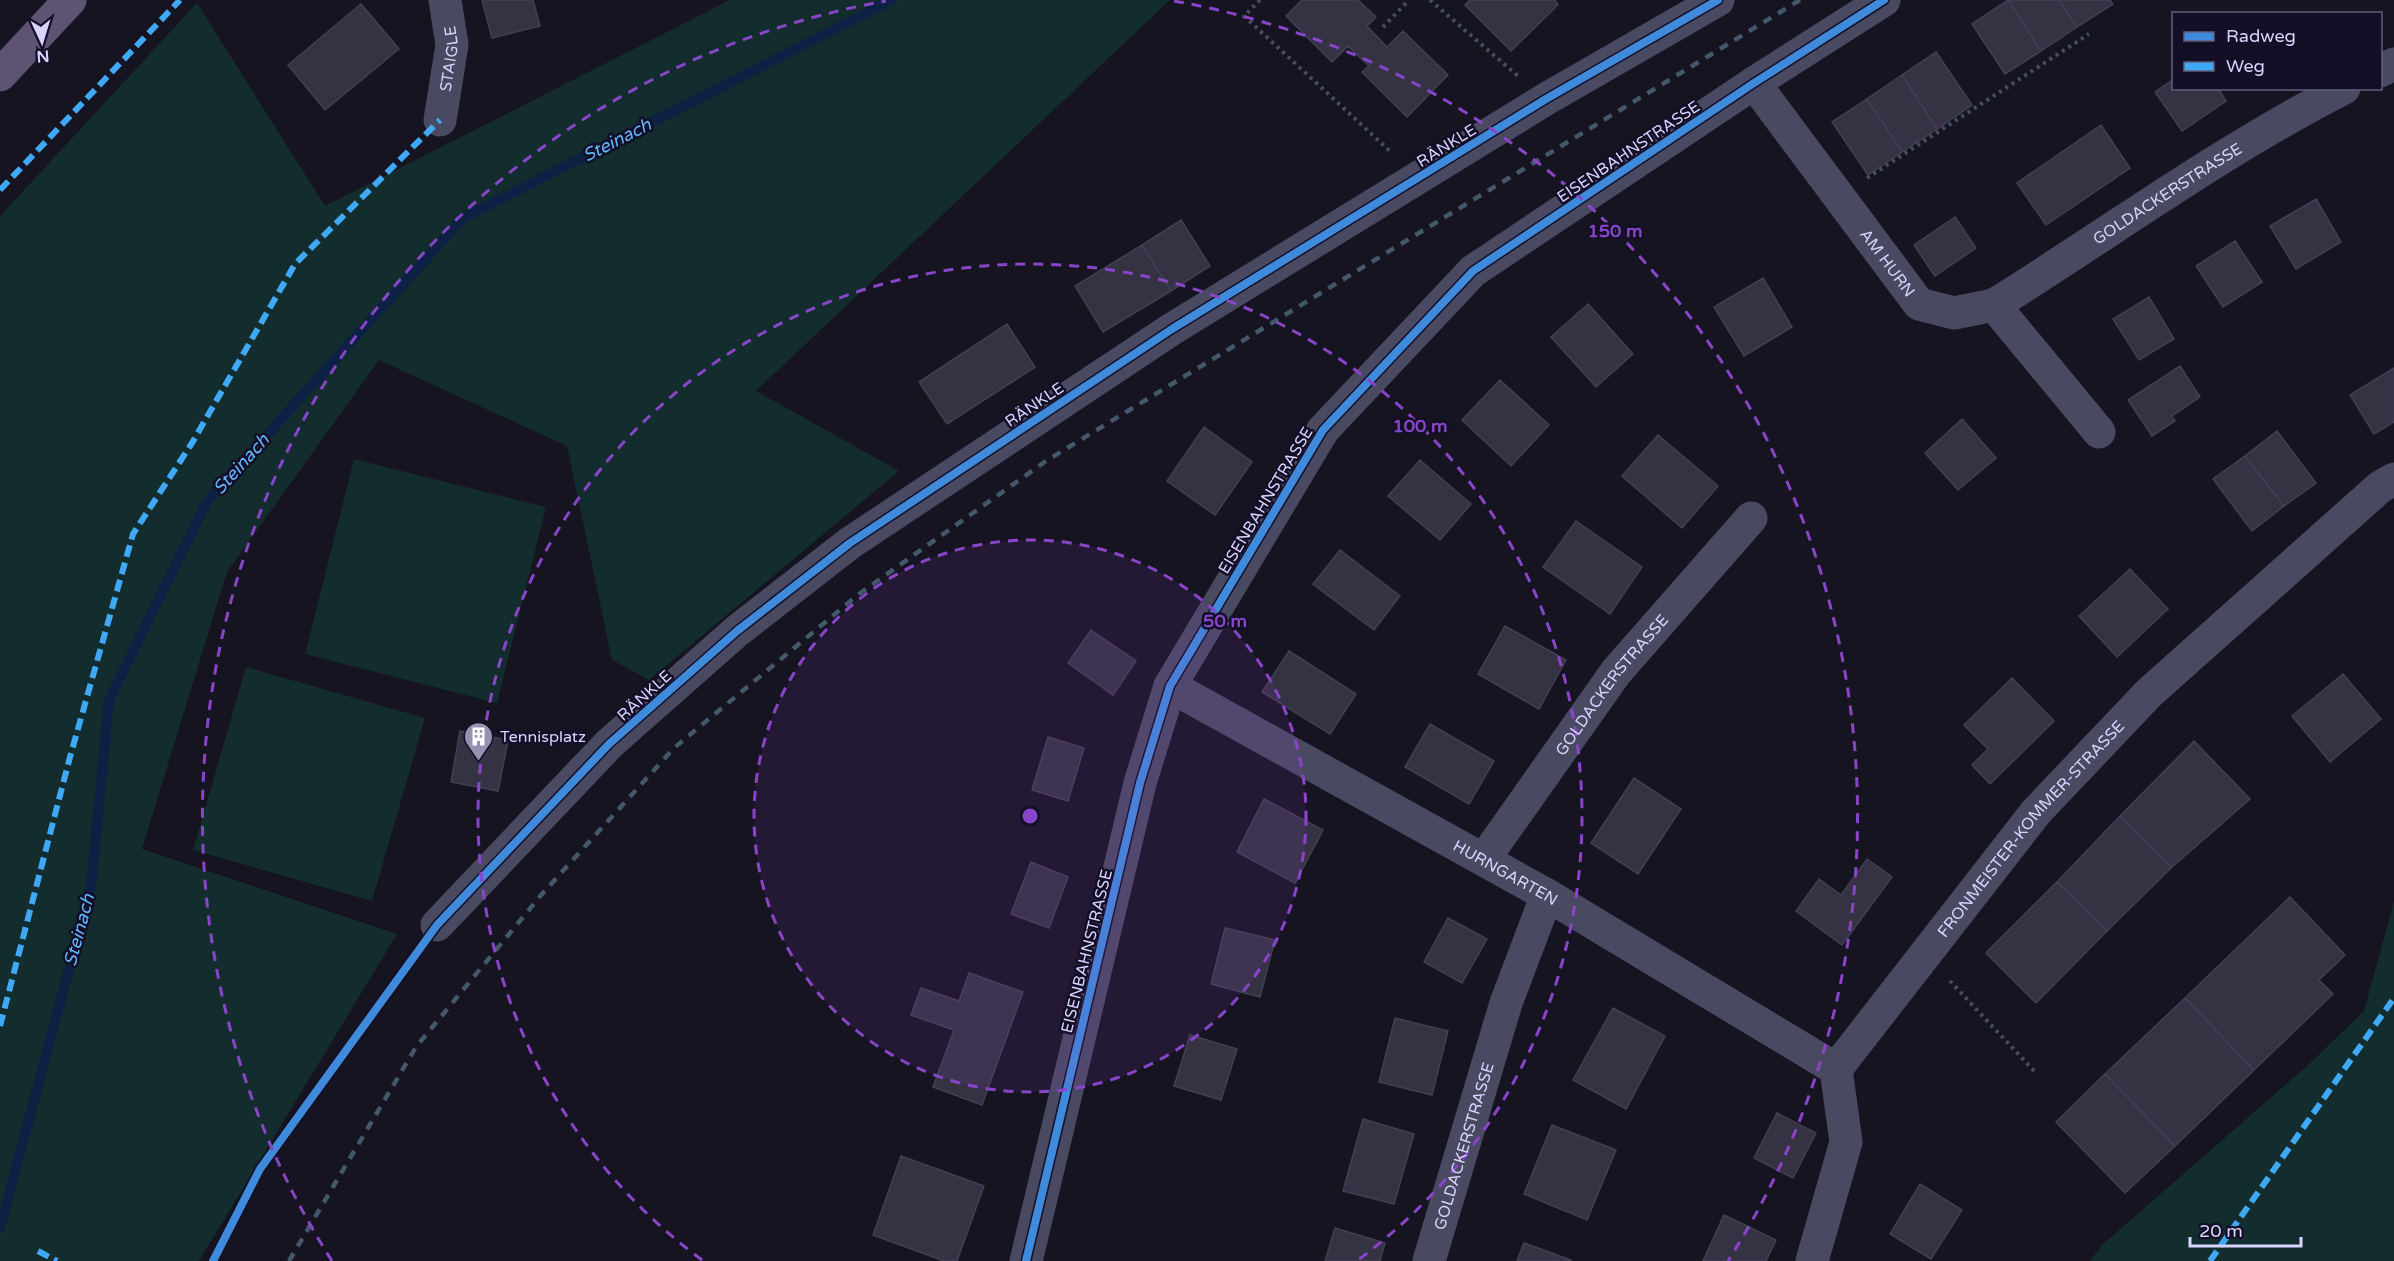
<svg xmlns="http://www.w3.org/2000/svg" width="2394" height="1261" font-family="'Varela Round',sans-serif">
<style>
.green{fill:#132c2d}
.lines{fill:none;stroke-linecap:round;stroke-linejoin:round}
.stream{stroke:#0d2144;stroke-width:10}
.building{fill:#343243;stroke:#433f54;stroke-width:1.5}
.path{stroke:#44505f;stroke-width:4;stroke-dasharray:3 4.5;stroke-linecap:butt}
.minor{stroke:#4a4962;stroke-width:33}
.major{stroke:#5e5373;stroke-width:33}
.rail{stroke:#43596b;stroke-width:4.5;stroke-dasharray:9 8;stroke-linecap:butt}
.quiet{stroke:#3fa9f5;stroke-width:6;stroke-dasharray:12 6;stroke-linecap:butt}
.cycleway-casing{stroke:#130f26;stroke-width:11}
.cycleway{stroke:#408adc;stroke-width:8}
.ring{fill:none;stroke:#8945c9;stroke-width:3;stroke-dasharray:10 8}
.labels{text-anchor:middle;stroke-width:5;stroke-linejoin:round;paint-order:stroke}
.street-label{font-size:16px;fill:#d9d4ff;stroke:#130f26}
.poi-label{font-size:16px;fill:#d9d4ff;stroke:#130f26;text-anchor:start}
.water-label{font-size:18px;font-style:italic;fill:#62b6ff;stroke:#130f26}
.centre{fill:#8945c9;stroke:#130f26;stroke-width:3}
.ring-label{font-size:18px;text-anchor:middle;font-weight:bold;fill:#8945c9;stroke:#130f26;stroke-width:5;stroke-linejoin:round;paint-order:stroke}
</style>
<rect width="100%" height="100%" fill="#161421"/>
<!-- green -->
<path class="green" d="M730,0H1170L756,391L899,471L649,680L612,660L567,446L379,360L227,572L142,849L397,934L199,1261H0V216L197,3L325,206Z
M354,459L546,507L497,703L305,654Z
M246,667L425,718L372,901L193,850Z
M2394,901V1261H2090L2102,1245L2307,1066L2364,1011Z"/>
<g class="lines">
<!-- stream -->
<path class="stream" d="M0,1228L91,886L109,700L207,501L463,218L892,0"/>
</g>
<!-- building -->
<path class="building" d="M482,0H533L540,26L492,38Z
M1302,0H1358L1376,17L1367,26L1387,47L1403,31L1448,75L1407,117L1362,72L1369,66L1348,46L1332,62L1286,16Z
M1470,0H1555L1558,5L1511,51L1465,5Z
M2008,0L2041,51L2005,74L1972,24Z
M2008,0H2059L2077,27L2041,51Z
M2059,0H2110L2113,4L2077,27Z
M361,4L399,49L325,110L288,65Z
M1936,52L1972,105L1937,129L1902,75Z
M1902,75L1937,129L1902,152L1867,99Z
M2174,79V88H2218L2226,101L2182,131L2155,92Z
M1867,99L1902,152L1868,175L1832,122Z
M2101,125L2130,168L2046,225L2017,183Z
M2316,199L2341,242L2296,269L2270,226Z
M1955,217L1976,248L1935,276L1914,245Z
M1181,220L1210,266L1171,291L1142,245Z
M2235,241L2262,282L2223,307L2196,266Z
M1142,245L1171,291L1103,332L1075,286Z
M1763,278L1792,327L1744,356L1714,307Z
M2149,297L2174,339L2139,360L2113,319Z
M1588,304L1633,354L1596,387L1551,337Z
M1007,324L1035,367L947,424L919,382Z
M2180,366L2200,397L2172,416L2175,421L2152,436L2128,400Z
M2394,368V422L2374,434L2350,395Z
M1500,380L1549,425L1511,466L1462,420Z
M1962,419L1996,458L1958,490L1925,453Z
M1204,427L1252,462L1215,515L1167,481Z
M2277,431L2316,483L2284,506L2245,456Z
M1658,435L1718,486L1682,528L1622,476Z
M2245,456L2284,506L2252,531L2213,479Z
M1420,460L1471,504L1440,540L1388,496Z
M1576,521L1642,567L1610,614L1543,567Z
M1340,550L1400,596L1374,630L1313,584Z
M2130,569L2168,609L2117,657L2079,616Z
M1505,626L1566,660L1539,709L1478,674Z
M1091,630L1136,661L1113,695L1068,663Z
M1289,651L1356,694L1330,734L1262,692Z
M2343,674L2381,719L2330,762L2292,716Z
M2012,678L2054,721L1990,784L1972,765L1988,749L1964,725Z
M1430,724L1494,761L1469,804L1405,767Z
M460,731L508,740L498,791L451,782Z
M1048,737L1084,748L1068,801L1032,790Z
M2194,741L2250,799L2172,867L2120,816Z
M1634,778L1681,809L1638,874L1591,843Z
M1264,799L1323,830L1295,883L1237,852Z
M2120,816L2172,867L2107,931L2057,882Z
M1867,859L1892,877L1842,945L1796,911L1819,879L1841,895Z
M1031,862L1068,877L1049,928L1011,914Z
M2057,882L2107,931L2036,1003L1986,953Z
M2290,897L2345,955L2319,980L2333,994L2254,1070L2185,998Z
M1448,918L1487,939L1462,983L1424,962Z
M1225,928L1275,940L1260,997L1211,984Z
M969,973L1023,992L982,1105L933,1087L954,1030L911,1015L921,988L959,1001Z
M2185,998L2254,1070L2175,1146L2105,1074Z
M1613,1008L1665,1036L1626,1109L1573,1080Z
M1395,1018L1448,1031L1432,1095L1379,1082Z
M1190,1035L1237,1049L1221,1100L1174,1086Z
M2105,1074L2175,1146L2125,1193L2056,1122Z
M1777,1113L1816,1133L1793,1178L1754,1158Z
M1363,1119L1414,1134L1394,1204L1343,1191Z
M1552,1125L1616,1150L1587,1220L1524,1194Z
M901,1156L984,1186L957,1261H944L873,1235Z
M1920,1184L1962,1210L1931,1259L1890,1234Z
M1724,1215L1776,1240L1766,1261H1703Z
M1335,1228L1385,1243L1380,1261H1325Z
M1524,1243L1571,1260L1570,1261H1517Z"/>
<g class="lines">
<!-- path -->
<path class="path" d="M1260,0L1244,16L1392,153
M1430,0L1518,76
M1383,27L1409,0
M1867,178L2089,34
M1950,981L2036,1073"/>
<!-- minor -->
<g class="minor">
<path d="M2380,71L2394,64"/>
<path id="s1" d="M1754,83L1919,304L1954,313L1994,305L2099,432"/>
<path id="s2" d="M440,120L452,45L445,0"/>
<path id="s3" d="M1994,305C2111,232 2221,151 2344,88"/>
<path id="s4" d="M1170,686L1547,895L1836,1069"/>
<path id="s5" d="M1484,859L1616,672L1751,518"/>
<path d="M437,925L609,744L737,631L850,543L1172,329L1546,99L1718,0"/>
<path d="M1026,1261L1140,783L1170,686L1323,430L1473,271L1754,83L1884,0"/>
<path id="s6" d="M1429,1261L1506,1003L1547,895"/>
<path id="s7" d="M1812,1261L1846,1142L1836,1069L2036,812L2149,693L2380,487L2394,479"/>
</g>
<!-- major -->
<path class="major" d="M0,75L70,0"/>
<!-- rail -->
<path class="rail" d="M289,1261L416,1047L542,894L674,748L859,594L1046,461L1800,0"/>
<!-- quiet -->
<path class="quiet" d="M0,190L180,0
M0,1026L70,757L133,534L192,443L295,264L440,120
M38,1251L57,1261
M2210,1261L2394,998"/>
<defs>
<path id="cycleway" d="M213,1261L260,1169L437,925L609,744L737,631L850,543L1172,329L1546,99L1718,0
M1026,1261L1140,783L1170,686L1323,430L1473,271L1754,83L1884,0"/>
</defs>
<!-- cycleway casing -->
<use href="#cycleway" class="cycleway-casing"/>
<!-- cycleway -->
<use href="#cycleway" class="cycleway"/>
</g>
<!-- distance rings -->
<circle cx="1030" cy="816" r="276" fill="#8945c9" fill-opacity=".12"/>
<g class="ring">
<circle cx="1030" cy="816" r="276"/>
<path d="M702 1260A552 552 0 1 1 1358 1260"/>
<path d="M332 1261A828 828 0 0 1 886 1M1174 1A828 828 0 0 1 1728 1261"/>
</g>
<!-- icons -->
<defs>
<symbol id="building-pin" viewBox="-11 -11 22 30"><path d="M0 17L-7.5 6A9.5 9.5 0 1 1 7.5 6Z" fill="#9591b1" stroke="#130f26"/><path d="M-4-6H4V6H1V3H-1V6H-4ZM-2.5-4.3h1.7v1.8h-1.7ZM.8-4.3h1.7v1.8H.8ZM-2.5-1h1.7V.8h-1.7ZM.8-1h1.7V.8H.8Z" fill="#fff"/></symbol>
</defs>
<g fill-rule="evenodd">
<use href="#building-pin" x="462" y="720" width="33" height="45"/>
</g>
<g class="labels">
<!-- street labels -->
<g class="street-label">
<text dy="6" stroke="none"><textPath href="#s2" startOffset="62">STAIGLE</textPath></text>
<text transform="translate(1446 145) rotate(-32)" y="6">RÄNKLE</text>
<text transform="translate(1628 151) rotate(-34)" y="6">EISENBAHNSTRASSE</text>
<text dy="6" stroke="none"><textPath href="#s3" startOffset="206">GOLDACKERSTRASSE</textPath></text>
<text dy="6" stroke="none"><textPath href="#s1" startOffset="224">AM HURN</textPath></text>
<text transform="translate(1034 404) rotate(-34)" y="6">RÄNKLE</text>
<text transform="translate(1265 500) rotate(-59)" y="6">EISENBAHNSTRASSE</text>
<text dy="6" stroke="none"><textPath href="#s5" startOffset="216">GOLDACKERSTRASSE</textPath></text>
<text transform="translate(644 695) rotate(-42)" y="6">RÄNKLE</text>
<text dy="6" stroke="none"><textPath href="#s7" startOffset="507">FRONMEISTER-KOMMER-STRASSE</textPath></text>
<text dy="6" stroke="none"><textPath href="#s4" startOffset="384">HURNGARTEN</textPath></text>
<text transform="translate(1086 951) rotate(-76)" y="6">EISENBAHNSTRASSE</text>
<text dy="6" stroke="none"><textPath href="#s6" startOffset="120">GOLDACKERSTRASSE</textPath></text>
</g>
<!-- poi labels -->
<g class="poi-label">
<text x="500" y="742">Tennisplatz</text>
</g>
<!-- water labels -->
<g class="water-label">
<text transform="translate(617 140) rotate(-27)" y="6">Steinach</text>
<text transform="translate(241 464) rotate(-48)" y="6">Steinach</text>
<text transform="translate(79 930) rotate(-75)" y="6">Steinach</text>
</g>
</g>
<circle cx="1030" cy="816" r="9" class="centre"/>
<g class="ring-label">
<text x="1615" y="237">150 m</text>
<text x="1420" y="432">100 m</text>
<text x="1225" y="627">50 m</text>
</g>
<!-- legend -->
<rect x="2172" y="12" width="210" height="78" fill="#130f26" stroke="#625e7d" stroke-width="1.5"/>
<rect x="2184" y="32" width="30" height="9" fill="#408adc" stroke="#625e7d" stroke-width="1.5"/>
<text x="2226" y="42" font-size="18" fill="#d9d4ff">Radweg</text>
<rect x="2184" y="62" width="30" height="9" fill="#3fa9f5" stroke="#625e7d" stroke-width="1.5"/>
<text x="2226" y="72" font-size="18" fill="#d9d4ff">Weg</text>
<!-- north arrow -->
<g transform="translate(42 42) rotate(176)" stroke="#130f26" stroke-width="4.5" paint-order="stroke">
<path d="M0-4.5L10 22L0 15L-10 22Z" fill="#d9d4ff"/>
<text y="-9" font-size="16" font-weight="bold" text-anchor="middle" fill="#d9d4ff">N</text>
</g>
<!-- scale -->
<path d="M2190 1237v9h111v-9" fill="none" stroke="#d9d4ff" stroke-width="3"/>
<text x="2199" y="1237" font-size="18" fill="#d9d4ff" stroke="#130f26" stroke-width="4.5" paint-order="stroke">20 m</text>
</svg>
